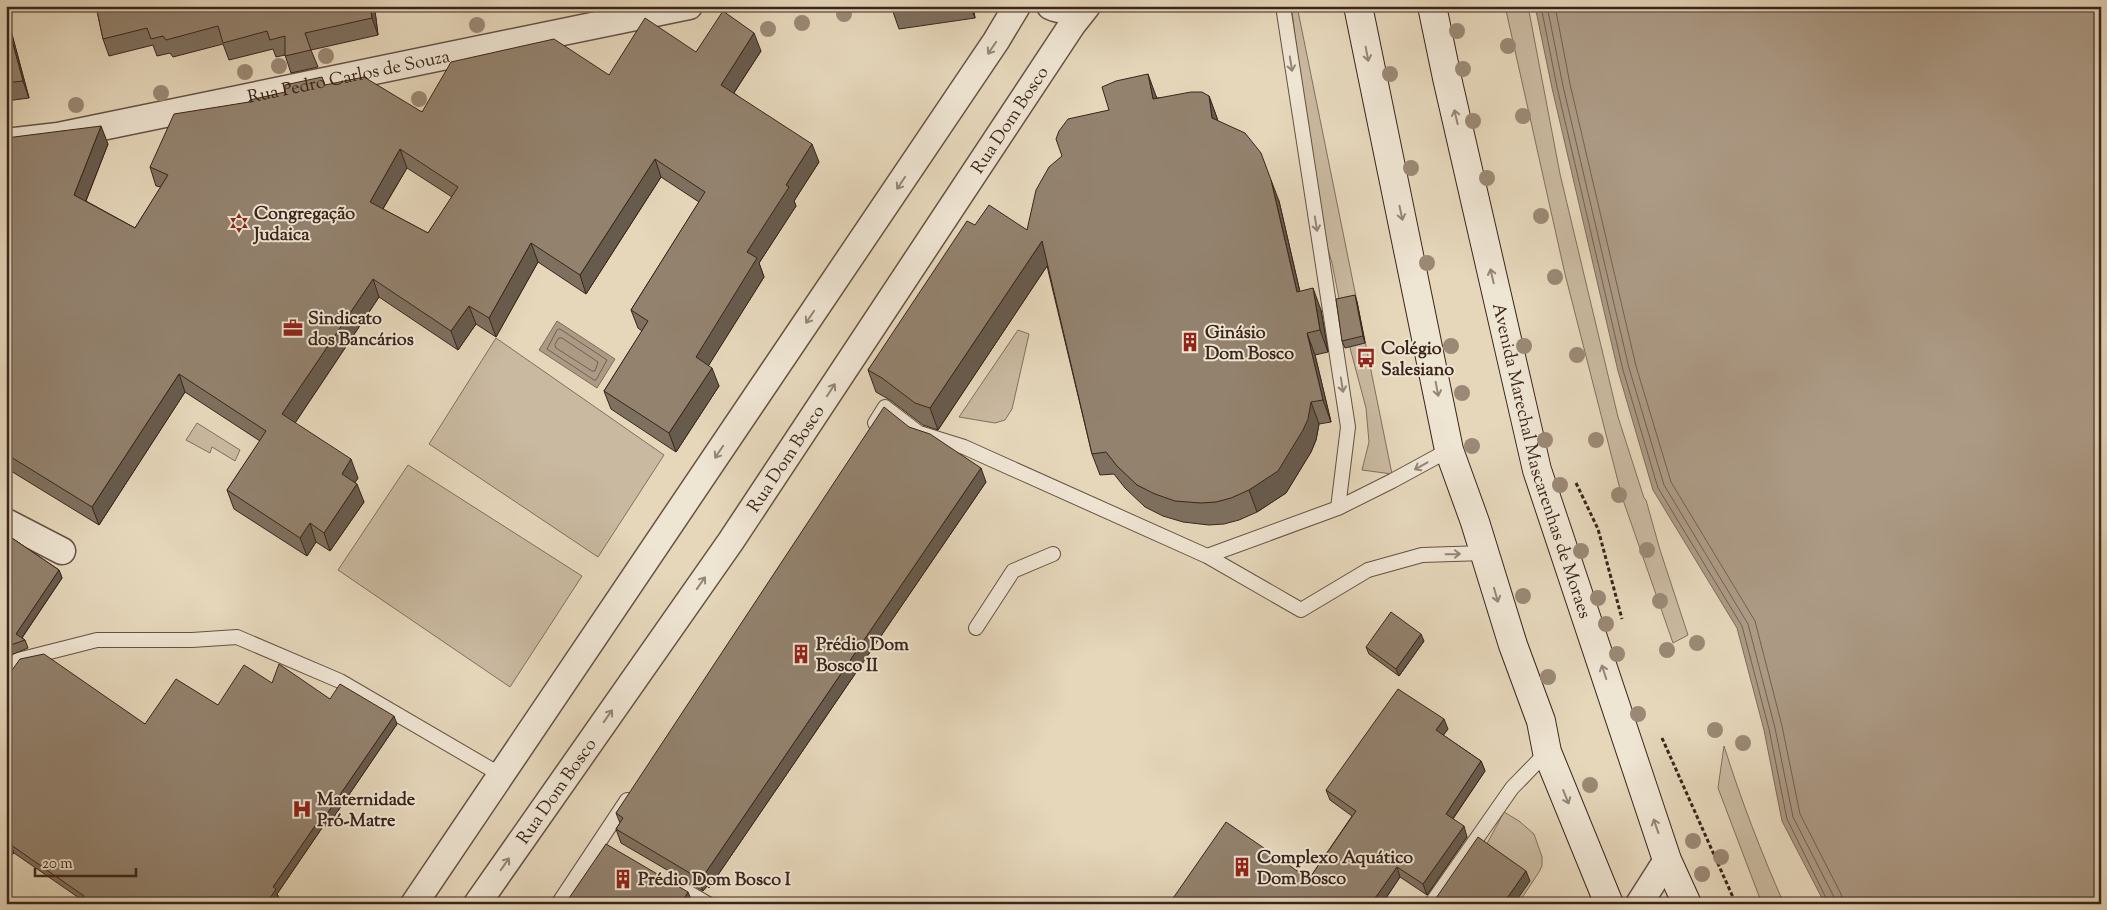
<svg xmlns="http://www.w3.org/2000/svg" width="2107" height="910" font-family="'Sorts Mill Goudy',serif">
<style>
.green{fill:#c9b9a0;stroke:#826f5e}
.water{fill:#ac9a85;stroke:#7e6b5b}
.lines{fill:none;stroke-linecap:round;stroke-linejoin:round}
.shore{stroke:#736050;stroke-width:1}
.lane-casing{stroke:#655243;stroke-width:16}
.street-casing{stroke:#655243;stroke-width:29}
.secondary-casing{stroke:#3a251b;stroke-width:30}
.path{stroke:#3a251b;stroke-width:3;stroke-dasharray:4 2.5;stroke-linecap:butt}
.lane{stroke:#efe5d3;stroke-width:14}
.street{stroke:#efe5d3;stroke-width:26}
.secondary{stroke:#efe5d3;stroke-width:28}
.tree{fill:#9b8975}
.wall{fill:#7e705f;stroke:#3a251b;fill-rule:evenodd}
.shaded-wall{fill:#675b4d;stroke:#3a251b}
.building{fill:#93826e;stroke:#3a251b;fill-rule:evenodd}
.oneway{stroke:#948577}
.labels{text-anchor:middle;stroke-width:4;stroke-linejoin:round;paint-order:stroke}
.street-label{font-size:18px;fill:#3a251b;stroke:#efe5d3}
.poi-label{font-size:18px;font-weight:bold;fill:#3a251b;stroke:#efe5d3;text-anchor:start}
</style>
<rect width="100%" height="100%" fill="#e6d7bb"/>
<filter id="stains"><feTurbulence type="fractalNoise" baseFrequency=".004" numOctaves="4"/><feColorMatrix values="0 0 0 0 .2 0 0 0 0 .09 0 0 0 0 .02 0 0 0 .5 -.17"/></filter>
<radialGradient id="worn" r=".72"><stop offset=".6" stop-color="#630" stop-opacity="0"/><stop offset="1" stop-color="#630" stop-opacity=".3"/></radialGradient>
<!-- green -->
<path class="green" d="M1297,6L1392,474L1362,470L1369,442L1366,408L1345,329L1332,263L1316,209L1292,11Z
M1505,6H1528L1560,174L1618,417L1644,498L1646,500L1660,550L1688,635L1673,643L1622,497L1565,274Z
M1018,330L1029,334L1012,409L1005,420L995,423L959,417Z
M496,338L664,455L598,557L429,444Z
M197,423L240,450L235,461L212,447L210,453L186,440Z
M408,465L582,576L510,687L338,570Z
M1724,746C1741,800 1761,852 1784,904H1762L1718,788Z
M1504,812L1519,821L1534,834L1542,857V866L1539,872L1518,904H1473L1482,853Z"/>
<!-- water -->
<path class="water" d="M1535,6H2101V904H1825L1782,821L1764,730L1737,628L1653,490L1618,371L1552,88Z
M557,321L615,359L597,388L539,350Z"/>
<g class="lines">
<!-- shore -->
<path class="shore" d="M1541,6L1557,87L1623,370L1658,488L1742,626L1769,729L1787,819L1829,904
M1547,6L1563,86L1629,368L1664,485L1748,624L1775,728L1793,817L1834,897L1835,904
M1555,6L1570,84L1636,366L1671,482L1755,621L1782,726L1800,814L1841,894L1843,904
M560,329L607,360L596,380H594L547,349L557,330Z
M559,338H562L598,362L595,371H592L556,348L555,345Z"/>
<defs>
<path id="lane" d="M1283,6L1348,427L1338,508
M875,423L885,407L919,433L964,447L1207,556L1301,610L1368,570L1422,555L1484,553
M1207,556L1338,508L1392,481L1449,450
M976,628L1013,571L1053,554
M6,678L18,660L97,640H192L237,637L340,681L501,775
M672,883L708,904
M558,904L627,800
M1431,904L1512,788L1547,752"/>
<g id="street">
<path d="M1050,6C1060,11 1072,11 1082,6"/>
<path id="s1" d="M6,142L58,136L689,6"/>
<path d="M6,522L62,551"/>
<path d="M414,904L996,41L1017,6"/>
<path id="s2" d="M477,904L731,541L1072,25L1087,6"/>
<path d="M1639,904L1667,860"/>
</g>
<g id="secondary">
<path d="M1358,6L1449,450L1475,522L1513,645L1541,721L1547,752L1609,904"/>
<path id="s3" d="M1432,6L1447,78L1537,470L1667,860L1687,904"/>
</g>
</defs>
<!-- lane casing -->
<use href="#lane" class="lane-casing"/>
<!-- street casing -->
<use href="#street" class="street-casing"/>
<!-- secondary casing -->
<use href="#secondary" class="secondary-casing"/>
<!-- path -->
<path class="path" d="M1576,483L1598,529L1622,619
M1662,738L1736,904"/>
<!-- lane -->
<use href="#lane" class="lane"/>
<!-- street -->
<use href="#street" class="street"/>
<!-- secondary -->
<use href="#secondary" class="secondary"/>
</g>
<!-- trees -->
<g class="tree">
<circle cx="844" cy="14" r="8"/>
<circle cx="802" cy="23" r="8"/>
<circle cx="477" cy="25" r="8"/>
<circle cx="768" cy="29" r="8"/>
<circle cx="1457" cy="31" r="8"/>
<circle cx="1508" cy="46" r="8"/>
<circle cx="326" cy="56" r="8"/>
<circle cx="279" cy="66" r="8"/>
<circle cx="1463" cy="69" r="8"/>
<circle cx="245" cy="72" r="8"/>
<circle cx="1390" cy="74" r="8"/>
<circle cx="161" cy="93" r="8"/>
<circle cx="419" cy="99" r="8"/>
<circle cx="76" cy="105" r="8"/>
<circle cx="1523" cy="116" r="8"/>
<circle cx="1473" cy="121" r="8"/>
<circle cx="1411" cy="168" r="8"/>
<circle cx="1487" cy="178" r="8"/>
<circle cx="1541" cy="216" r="8"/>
<circle cx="1427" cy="263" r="8"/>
<circle cx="1555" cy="277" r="8"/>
<circle cx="1451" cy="346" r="8"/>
<circle cx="1524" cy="346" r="8"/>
<circle cx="1577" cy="355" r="8"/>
<circle cx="1462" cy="393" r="8"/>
<circle cx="1545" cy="440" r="8"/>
<circle cx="1596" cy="440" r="8"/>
<circle cx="1472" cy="446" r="8"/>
<circle cx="1560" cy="485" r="8"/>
<circle cx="1619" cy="495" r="8"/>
<circle cx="1647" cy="550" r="8"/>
<circle cx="1581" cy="551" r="8"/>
<circle cx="1523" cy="596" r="8"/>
<circle cx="1598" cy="598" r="8"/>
<circle cx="1660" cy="601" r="8"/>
<circle cx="1606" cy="624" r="8"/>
<circle cx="1697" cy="643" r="8"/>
<circle cx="1667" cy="650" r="8"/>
<circle cx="1617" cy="654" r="8"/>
<circle cx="1548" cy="677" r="8"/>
<circle cx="1638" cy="714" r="8"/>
<circle cx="1715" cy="730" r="8"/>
<circle cx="1743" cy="743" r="8"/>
<circle cx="1590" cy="785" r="8"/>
<circle cx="1693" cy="841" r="8"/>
<circle cx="1721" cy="857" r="8"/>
<circle cx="1702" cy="874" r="8"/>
</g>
<!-- wall -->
<path class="wall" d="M96,6H405L375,11L378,35L311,50L318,67L291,73L285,55L276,57L273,49L229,60L223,44L173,57L170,53L157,56L153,45L109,56L103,39Z
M891,6H973L975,18L899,29Z
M6,12L29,98L6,101Z
M761,51L734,93L819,162L794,201L796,206L759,263L764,277L708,366L719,386L676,452L611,409L604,391L642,331L638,328L631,310L699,202L661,177L586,294L538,262L496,337L476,324L458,350L379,297L295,423L358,478L355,482L364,502L330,551L316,542L307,556L234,509L227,490L260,441L185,392L99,525L6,468V138L108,144L86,201L135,228L161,187L156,186L150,167L249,102L325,85L422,112L609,75L696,52ZM407,168L452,197L428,233L383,209Z
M1156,96L1157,98L1209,96L1218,121L1279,201L1300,292L1321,310L1328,352L1315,355L1331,422L1319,424L1316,440L1311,452L1286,493L1257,512L1239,520L1224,524L1209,525L1183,522L1163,516L1145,507L1125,488L1114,474L1100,475L1092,454L1047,266L938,430L923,425L890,400L876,392L868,370L975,225L1027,230L1062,156L1109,110Z
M1357,302L1365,343L1345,348L1342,341Z
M909,427L986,482L709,888L707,886L703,891L621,843L616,829L620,823L616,813Z
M6,534L59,570L62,578L22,638L25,640L28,648L11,655L6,662Z
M1424,641L1399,676L1369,654L1366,647Z
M6,677L145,724L218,705L272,683L330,699L397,724L327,827L324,825L277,894L279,898L82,900L14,853L6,860Z
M1448,729L1443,735L1481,761L1485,771L1453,819L1467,837L1427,895L1400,877L1382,904H1169L1309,879L1352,816L1330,800L1326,790Z"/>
<!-- shaded-wall -->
<path class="shaded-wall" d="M370,6H373L375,11L378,35L372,18Z
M970,6H973L975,18Z
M6,12L29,98L23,81L6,18Z
M754,33L761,51L727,103L721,85Z
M1148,74L1156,96L1161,121L1153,99Z
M1209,96L1217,118L1220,140L1212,118Z
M101,126L108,144L81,213L74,195Z
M812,144L819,162L794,201L796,206L759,263L764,277L702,376L696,357L747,252L786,185Z
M400,149L407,168L376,220L370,202Z
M655,159L661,177L586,294L580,275Z
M1271,180L1279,201L1305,314L1297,292Z
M1042,241L1049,263L938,430L930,408Z
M531,243L538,262L496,337L489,318Z
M373,279L379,297L289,432L282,414Z
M1313,288L1321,310L1328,352L1320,330Z
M1355,295L1357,302L1365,343L1363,336Z
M469,306L476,324L458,350L451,331Z
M1307,333L1315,355L1331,422L1323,400Z
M712,368L719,386L676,452L669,433Z
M179,374L185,392L99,525L92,507Z
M1311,402L1319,424L1316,440L1311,452L1286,493L1257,512L1249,490Z
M351,459L358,478L349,492L342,474Z
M981,468L986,482L709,888L704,875Z
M357,484L364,502L330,551L324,533Z
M310,523L316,542L307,556L300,538Z
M59,570L62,578L19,642L16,634Z
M1421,634L1424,641L1399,676L1396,669Z
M8,646L11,655L6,662V649Z
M394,716L397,724L327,827L324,818Z
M1444,719L1448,729L1440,740L1436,730Z
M1481,761L1485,771L1449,824L1446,814Z
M321,817L324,825L277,894L279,898L275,904H266L273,887Z
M1464,826L1467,837L1427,895L1423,884Z
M11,845L14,853L6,860V849Z
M1397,867L1400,877L1382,904H1371Z
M1526,871L1530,881L1514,904H1503Z
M702,873L707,886L703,891L698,878Z
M688,892L693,904H681Z"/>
<!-- building -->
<path class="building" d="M96,6H370L372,18L305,33L311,50L285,56V36L270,40L267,31L223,43L218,26L166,40L163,36L151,39L147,28L103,39Z
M723,11L754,33L721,85L812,144L786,185L789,187L747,252L757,258L696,357L712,368L669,433L604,391L648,321L631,310L705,192L655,159L580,275L531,243L489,318L469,306L451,331L373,279L282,414L351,459L342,474L357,484L324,533L310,523L300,538L227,490L266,431L179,374L92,507L6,454V138L101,126L74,195L135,228L168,175L150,167L174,114L249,102L250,100L285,92V85L322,77L325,85L364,77L422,112L451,62L554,39L609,75L645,18L696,52ZM400,149L458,187L428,233L370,202Z
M6,18L23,81L6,83Z
M1148,74L1153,99L1191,92H1202L1209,96L1212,118L1245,133L1261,153L1271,180L1297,292L1313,288L1320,330L1307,333L1323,400L1311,402L1308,419L1303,430L1278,471L1249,490L1231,498L1216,502L1201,503L1175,501L1155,494L1137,485L1117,466L1106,452L1092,454L1042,241L930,408L915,403L882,378L868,370L967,221L975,225L989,205L1027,230L1036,190L1049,167L1062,156L1056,139L1059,131L1068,119L1109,110L1102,87L1116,81Z
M1355,295L1363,336L1342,341L1336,299Z
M884,407L909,427L930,434L981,468L704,875L702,873L698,878L616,829L623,818L616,813Z
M6,534L59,570L16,634L25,640L8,646L6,649Z
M1391,612L1421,634L1396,669L1366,647Z
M44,654L145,724L176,679L218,705L244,665L272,683L279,664L330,699L340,684L394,716L324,818L321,817L273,887L276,889L266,904H79L84,896L11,845L6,849V677H7L20,659Z
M1398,689L1444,719L1436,730L1481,761L1446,814L1464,826L1423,884L1397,867L1371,904H1169L1226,822L1309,879L1356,811L1326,790Z
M1478,837L1526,871L1503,904H1432Z
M606,844L688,892L681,904H565Z"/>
<!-- one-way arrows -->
<defs><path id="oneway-shaft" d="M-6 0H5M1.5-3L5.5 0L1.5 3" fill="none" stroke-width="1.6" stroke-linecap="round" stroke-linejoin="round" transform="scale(1.25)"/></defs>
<g class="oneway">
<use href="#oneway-shaft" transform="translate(992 48) rotate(124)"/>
<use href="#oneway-shaft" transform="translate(1367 54) rotate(79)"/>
<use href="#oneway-shaft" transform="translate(1291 64) rotate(81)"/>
<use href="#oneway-shaft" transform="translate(1456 117) rotate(-103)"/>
<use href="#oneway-shaft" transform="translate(901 183) rotate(124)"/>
<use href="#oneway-shaft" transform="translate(1401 213) rotate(78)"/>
<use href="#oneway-shaft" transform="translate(1316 224) rotate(81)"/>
<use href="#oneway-shaft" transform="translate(1492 276) rotate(-103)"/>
<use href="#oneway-shaft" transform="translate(810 317) rotate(124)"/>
<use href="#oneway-shaft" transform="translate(1342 385) rotate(81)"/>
<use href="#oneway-shaft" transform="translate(1437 389) rotate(79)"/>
<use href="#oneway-shaft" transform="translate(831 390) rotate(-57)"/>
<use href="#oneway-shaft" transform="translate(719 452) rotate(124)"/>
<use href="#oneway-shaft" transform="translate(1421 466) rotate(151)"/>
<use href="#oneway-shaft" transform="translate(1453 554) rotate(-1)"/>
<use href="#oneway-shaft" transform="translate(701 583) rotate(-55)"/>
<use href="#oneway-shaft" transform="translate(1496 595) rotate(74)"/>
<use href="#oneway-shaft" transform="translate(1604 672) rotate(-108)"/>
<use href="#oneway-shaft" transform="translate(608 716) rotate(-55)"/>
<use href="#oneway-shaft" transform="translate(1566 797) rotate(68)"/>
<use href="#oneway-shaft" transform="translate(1656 826) rotate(-109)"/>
<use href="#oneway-shaft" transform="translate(505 864) rotate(-55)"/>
</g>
<!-- icons -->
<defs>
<symbol id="synagogue-bare" viewBox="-9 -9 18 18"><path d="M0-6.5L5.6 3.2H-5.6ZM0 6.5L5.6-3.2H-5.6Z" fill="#8f2418" stroke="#efe5d3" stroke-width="2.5" paint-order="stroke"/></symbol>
<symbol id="office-bare" viewBox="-9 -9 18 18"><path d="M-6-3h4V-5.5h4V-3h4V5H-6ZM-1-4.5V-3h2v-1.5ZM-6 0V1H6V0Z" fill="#8f2418" stroke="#efe5d3" stroke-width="2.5" paint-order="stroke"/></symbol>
<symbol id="building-bare" viewBox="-9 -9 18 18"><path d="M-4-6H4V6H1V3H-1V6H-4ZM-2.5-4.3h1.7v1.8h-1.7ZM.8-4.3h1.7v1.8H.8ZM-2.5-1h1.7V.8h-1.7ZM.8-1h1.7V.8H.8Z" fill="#8f2418" stroke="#efe5d3" stroke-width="2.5" paint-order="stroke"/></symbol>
<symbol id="bus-bare" viewBox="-9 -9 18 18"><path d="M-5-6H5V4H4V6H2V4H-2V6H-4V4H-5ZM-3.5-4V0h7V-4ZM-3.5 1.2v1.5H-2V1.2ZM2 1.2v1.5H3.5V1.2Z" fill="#8f2418" stroke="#efe5d3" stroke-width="2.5" paint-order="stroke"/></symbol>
<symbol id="hospital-bare" viewBox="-9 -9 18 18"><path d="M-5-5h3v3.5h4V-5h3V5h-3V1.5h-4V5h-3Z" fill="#8f2418" stroke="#efe5d3" stroke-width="2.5" paint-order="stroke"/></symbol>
</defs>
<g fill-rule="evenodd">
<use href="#synagogue-bare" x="225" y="209" width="28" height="28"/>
<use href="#office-bare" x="279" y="314" width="28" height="28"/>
<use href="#building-bare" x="1176" y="328" width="28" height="28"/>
<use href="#bus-bare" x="1352" y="344" width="28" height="28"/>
<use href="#building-bare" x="787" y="640" width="28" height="28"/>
<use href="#hospital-bare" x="288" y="795" width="28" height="28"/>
<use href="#building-bare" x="1228" y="853" width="28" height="28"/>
<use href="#building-bare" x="609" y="865" width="28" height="28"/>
</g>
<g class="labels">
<!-- street labels -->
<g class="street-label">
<text dy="6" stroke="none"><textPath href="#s1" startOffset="349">Rua Pedro Carlos de Souza</textPath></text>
<text dy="6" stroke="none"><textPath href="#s2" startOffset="948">Rua Dom Bosco</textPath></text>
<text dy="6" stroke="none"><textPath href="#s2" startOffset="542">Rua Dom Bosco</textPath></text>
<text dy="6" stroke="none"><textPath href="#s3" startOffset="468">Avenida Marechal Mascarenhas de Moraes</textPath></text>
<text dy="6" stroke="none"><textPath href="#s2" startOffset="138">Rua Dom Bosco</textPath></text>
</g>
<!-- poi labels -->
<g class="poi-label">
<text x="254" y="219">Congregação<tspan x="254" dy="21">Judaica</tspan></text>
<text x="308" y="324">Sindicato<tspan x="308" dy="21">dos Bancários</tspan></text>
<text x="1205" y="338">Ginásio<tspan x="1205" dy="21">Dom Bosco</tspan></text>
<text x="1381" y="354">Colégio<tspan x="1381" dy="21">Salesiano</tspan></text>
<text x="816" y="650">Prédio Dom<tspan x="816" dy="21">Bosco II</tspan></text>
<text x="317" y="805">Maternidade<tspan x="317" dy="21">Pró-Matre</tspan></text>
<text x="1257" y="863">Complexo Aquático<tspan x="1257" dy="21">Dom Bosco</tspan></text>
<text x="638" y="885">Prédio Dom Bosco I</text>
</g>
</g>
<!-- margin -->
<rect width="2107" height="910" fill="none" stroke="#e6d7bb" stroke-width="25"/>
<rect x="8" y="8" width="2092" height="895" fill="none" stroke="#3a251b" stroke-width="2.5"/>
<rect x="12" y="12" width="2082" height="885" fill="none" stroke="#3a251b"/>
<!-- scale -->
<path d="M35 868v8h101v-8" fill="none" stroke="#3a251b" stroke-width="2.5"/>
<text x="42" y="868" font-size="15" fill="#3a251b" stroke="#efe5d3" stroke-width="4" paint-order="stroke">20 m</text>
<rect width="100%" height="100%" filter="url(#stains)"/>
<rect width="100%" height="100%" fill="url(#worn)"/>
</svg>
